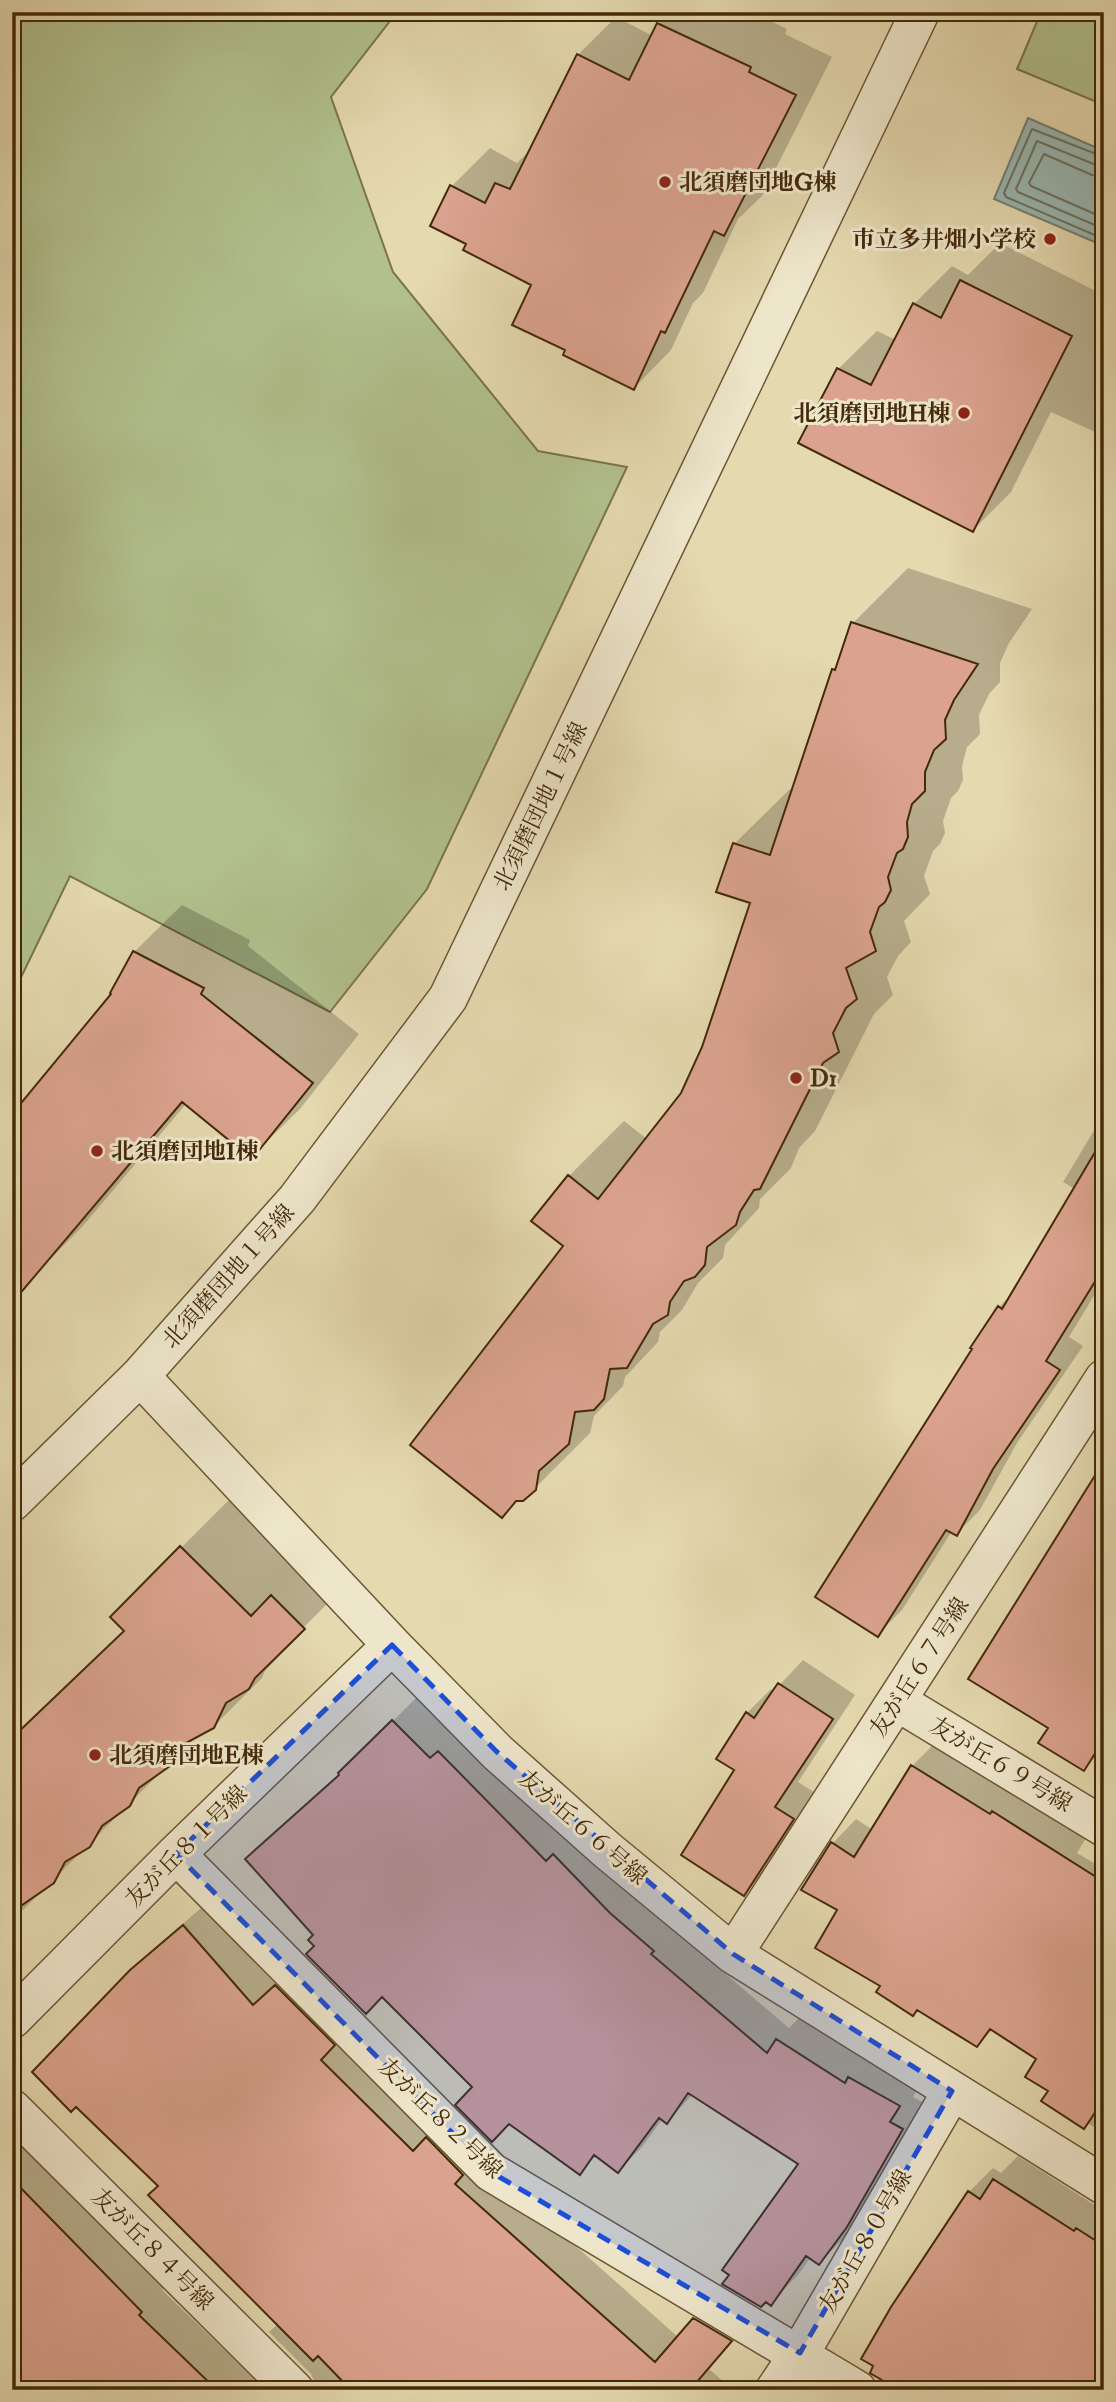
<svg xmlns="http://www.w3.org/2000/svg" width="1116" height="2402" font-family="'IM FELL Double Pica','Noto Serif JP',serif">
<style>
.green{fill:#b1c08d;stroke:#7a754b;stroke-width:2}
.water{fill:#99b8b4;stroke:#777f70;stroke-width:2}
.shadow{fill:#0003}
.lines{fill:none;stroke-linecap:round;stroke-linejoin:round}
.shore{stroke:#6e715e;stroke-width:2}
.building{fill:#dba38f;stroke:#442a09;stroke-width:2}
.minor-casing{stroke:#6c5632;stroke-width:41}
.minor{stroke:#eee6cb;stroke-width:38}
.marked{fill:#1d4ed8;fill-opacity:0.2;stroke:#1d4ed8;stroke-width:5;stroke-dasharray:14 9;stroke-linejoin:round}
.poi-dot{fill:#8f2418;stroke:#eee6cb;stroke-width:2.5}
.labels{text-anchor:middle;stroke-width:6;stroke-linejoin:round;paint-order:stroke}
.poi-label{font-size:23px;font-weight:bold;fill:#442a09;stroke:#eee6cb;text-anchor:start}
.street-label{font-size:23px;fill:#442a09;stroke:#eee6cb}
</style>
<rect width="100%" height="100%" fill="#e5d9af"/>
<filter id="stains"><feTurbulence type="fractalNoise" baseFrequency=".00286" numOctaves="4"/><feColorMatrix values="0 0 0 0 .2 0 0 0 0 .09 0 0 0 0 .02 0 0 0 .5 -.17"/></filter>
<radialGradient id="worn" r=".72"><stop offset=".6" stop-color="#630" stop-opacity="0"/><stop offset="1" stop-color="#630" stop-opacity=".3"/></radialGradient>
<!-- green -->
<path class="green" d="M12,12H397L331,97L393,272L538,451L627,467L427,889L330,1012L70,876L12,996Z
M1041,12H1104V105L1017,69Z"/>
<!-- water -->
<path class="water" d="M1028,118L1104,151V246L994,199Z"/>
<!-- shadow -->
<path class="shadow" d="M670,12H752L787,29L785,34L832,57L762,196L738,219L703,293L693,303L671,350L634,388L568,349L533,284L468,244L452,186L490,148L517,163L532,148L578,55L616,17L653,36L659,24Z
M1000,243L1104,295V436L1051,412L1011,492L973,530L838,369L877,331L896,340L914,304L952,266L968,275Z
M908,568L1032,609L1009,643L1000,663V682L989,694L979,715L980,734L967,747L962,766L963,780L958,791L951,798L943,821L945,833L940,844L933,851L924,876L930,894L904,921L911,942L898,956L887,977L893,995L874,1014L815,1131L799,1148L791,1168L760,1199L759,1208L725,1245L723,1258L698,1283L682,1310L660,1332L658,1342L625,1377L623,1386L594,1416L590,1433L534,1489L519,1499L502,1516L566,1246L569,1176L624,1121L647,1139L683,1094L703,1048L752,902L734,844L790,789L793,790L833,669L839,664L853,623Z
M182,905L250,940L248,946L359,1034L300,1109L252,1156L186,1104L82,1227L35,1274L114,994L134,952Z
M1104,1114V1279L1069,1337L1083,1346L1017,1443L980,1510L956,1534L952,1531L902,1610L878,1634L999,1307L1013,1293L1075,1189L1063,1182Z
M1104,1462V1749L1084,1769L1050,1728Z
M229,1500L299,1569L351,1580L303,1628L297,1638L265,1671L262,1678L213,1727L199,1734L12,1921V1738L125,1630L112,1617Z
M803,1660L855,1695L798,1782L817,1794L768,1870L744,1894L736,1770L747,1713L771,1689L774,1691Z
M417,1697L673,1929L789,2028L801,2016L922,2082L913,2097L926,2104L870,2201L843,2239L819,2263L811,2257L798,2275L774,2299L800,2163L693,2094L667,2122L663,2118L642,2147L618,2171L597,2155L579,2172L383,1995L316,1946V1934L248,1859L340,1774Z
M936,1742L1089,1833L1077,1853L1104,1869V2133L1087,2123L1050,2091L1038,2058L993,2029L977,2045L882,1985L839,1909L833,1843L856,1819L873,1830L912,1766Z
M208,1902L478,2159L678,2337L718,2295L741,2332L709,2369L723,2381L716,2390H12V2127L165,2287L162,2290L238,2363L261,2341L312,2388H317L311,2374L269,2332L278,2324L160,2186L132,1971L157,1946Z
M1018,2156L1099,2208L1102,2205L1104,2206V2390L969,2192L993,2168L1001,2173Z"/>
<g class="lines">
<!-- shore -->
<path class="shore" d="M1104,157L1032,129L1004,193L1006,197L1104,239
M1104,166L1096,165L1037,141L1016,189L1018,192L1104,229
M1104,177L1092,175L1044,154L1029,183L1031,186L1104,218"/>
</g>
<!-- building -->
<path class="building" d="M657,23L751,67L749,72L796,95L724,236L714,231L665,333L661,331L634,390L563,355L565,350L512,325L531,285L463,250L466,244L430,226L450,185L485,203L495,183L510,189L577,54L629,80Z
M960,280L1072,336L973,532L798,443L837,368L871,385L913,303L941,318Z
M851,622L978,664L954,700L945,720L946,739L934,750L925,772V791L912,804L907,822L908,837L903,849L897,853L888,877L891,890L885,902L879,907L870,932L876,951L846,968L857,999L846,1008L833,1033L839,1052L823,1063L760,1189L754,1190L740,1212L736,1225L707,1247L705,1265L695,1277L684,1281L670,1302L668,1315L653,1324L627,1368L610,1369L604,1399L594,1410L575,1412L569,1444L539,1471L536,1490L523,1501H516L502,1518L410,1445L563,1246L531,1221L568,1175L598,1199L681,1093L702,1047L750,903L716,892L733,843L770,855L832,669L835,670Z
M133,951L204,988L201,994L313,1083L252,1159L182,1102L12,1303V1114L111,994L110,993Z
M1104,1137V1267L1046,1361L1060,1370L993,1469L957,1536L946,1530L878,1637L815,1597L972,1349L970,1348L998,1306L1002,1309Z
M1104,1461V1739L1084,1771L1038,1743L1048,1728L968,1679Z
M180,1546L251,1616L271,1595L305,1629L255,1678L249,1689L226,1703L214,1728L184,1744L170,1766L139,1788L130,1806L102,1826L90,1847L65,1862L54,1883L12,1912V1738L124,1631L110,1617Z
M778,1683L833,1719L775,1807L794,1819L744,1896L681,1855L734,1770L716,1759L746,1712L754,1718Z
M392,1720L430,1758L438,1751L546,1861L553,1854L610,1913L654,1951L651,1954L767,2053L776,2039L845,2083L848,2077L900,2106L890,2122L903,2129L847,2227L819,2265L806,2256L771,2306L766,2302L761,2307L722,2284L729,2275L722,2270L798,2164L688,2093L667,2124L659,2118L618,2173L594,2155L580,2175L509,2124L492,2142L455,2105L472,2087L382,1997L366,2014L306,1954L314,1946L308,1940L313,1935L245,1859L339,1775L338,1773Z
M911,1765L990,1814L992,1811L1104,1882V2099L1084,2129L1041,2101L1048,2091L1025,2077L1036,2059L990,2029L977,2047L917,2010L913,2016L876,1992L880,1986L815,1948L837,1910L801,1890L831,1842L854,1857Z
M183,1925L253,2005L275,1985L335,2045L321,2060L413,2151L426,2137L463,2175L455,2184L655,2362L693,2318L732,2341L690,2390H351L318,2356L313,2361L148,2195L158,2186L76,2107L71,2112L32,2072L130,1970Z
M12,2179L142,2312L139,2315L217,2390H12Z
M993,2179L1074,2231L1076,2228L1104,2246V2390H899L870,2373L873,2366L861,2359L891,2307L968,2191L980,2199Z"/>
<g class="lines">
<defs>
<path id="minor" d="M140,1376L392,1645L497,1752L607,1850L733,1954L1104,2185
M12,1502L140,1376L297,1199L448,998L920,12
M898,1702L1104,1827
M176,1854L491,2172L857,2390
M733,1954L1104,1379
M12,2019L176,1854L392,1645
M12,2109L294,2390
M775,2390L800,2353L952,2091"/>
</defs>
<!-- minor casing -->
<use href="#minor" class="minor-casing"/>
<!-- minor -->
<use href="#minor" class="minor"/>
</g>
<!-- marked area -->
<path class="marked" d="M392,1645L497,1752L733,1954L952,2091L800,2353L491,2172L176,1854Z"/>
<!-- markers -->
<g class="poi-dot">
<circle cx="665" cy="182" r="7"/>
<circle cx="1050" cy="239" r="7"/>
<circle cx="964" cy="413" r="7"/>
<circle cx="796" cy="1078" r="7"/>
<circle cx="97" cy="1151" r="7"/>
<circle cx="95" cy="1755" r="7"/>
</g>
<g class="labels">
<!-- poi labels -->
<g class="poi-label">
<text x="679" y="190">北須磨団地G棟</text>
<text x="1036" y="247" text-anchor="end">市立多井畑小学校</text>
<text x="950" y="421" text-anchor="end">北須磨団地H棟</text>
<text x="810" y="1086">D1</text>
<text x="111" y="1159">北須磨団地I棟</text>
<text x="109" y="1763">北須磨団地E棟</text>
</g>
<!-- street labels -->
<g class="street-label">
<text transform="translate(540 806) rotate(-64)" y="8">北須磨団地１号線</text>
<text transform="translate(228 1276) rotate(-48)" y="8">北須磨団地１号線</text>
<text transform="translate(919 1667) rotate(-57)" y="8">友が丘６７号線</text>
<text transform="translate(1001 1764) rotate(31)" y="8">友が丘６９号線</text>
<text transform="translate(583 1827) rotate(41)" y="8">友が丘６６号線</text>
<text transform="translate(186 1846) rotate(-45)" y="8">友が丘８１号線</text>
<text transform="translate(441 2118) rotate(44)" y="8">友が丘８２号線</text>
<text transform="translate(865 2241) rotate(-60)" y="8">友が丘８０号線</text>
<text transform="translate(153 2249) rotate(45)" y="8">友が丘８４号線</text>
</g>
</g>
<!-- margin -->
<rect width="1116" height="2402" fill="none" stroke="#e5d9af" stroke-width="42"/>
<rect x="14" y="14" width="1088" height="2374" fill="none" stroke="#442a09" stroke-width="3.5"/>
<rect x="21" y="21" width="1074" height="2360" fill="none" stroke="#442a09" stroke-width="2"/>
<rect width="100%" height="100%" filter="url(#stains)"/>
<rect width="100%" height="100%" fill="url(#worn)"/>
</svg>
